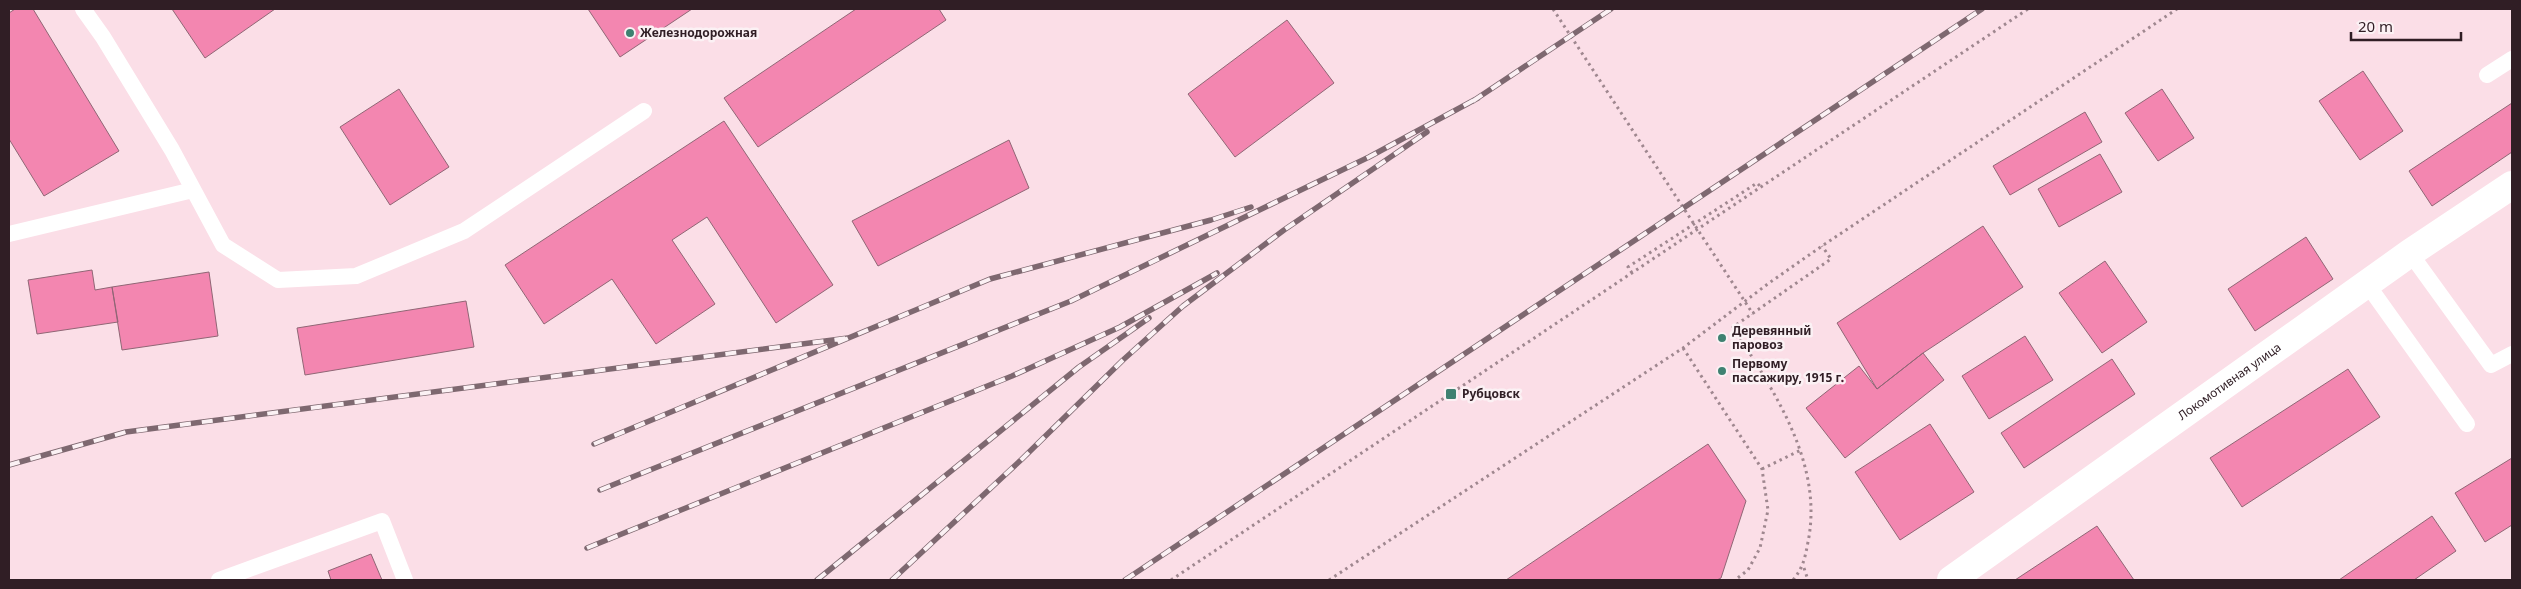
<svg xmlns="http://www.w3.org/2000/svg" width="2521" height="589" font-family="'Noto Sans',sans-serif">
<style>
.building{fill:#f386b0;stroke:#906675}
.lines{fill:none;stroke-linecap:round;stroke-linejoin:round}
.path{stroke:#9f878f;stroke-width:3;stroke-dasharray:2.5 4;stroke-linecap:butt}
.lane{stroke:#fff;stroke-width:16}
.street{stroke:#fff;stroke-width:28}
.rail-casing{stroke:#7e6870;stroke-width:5.5}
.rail{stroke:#fbf1f4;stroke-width:4;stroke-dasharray:11;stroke-linecap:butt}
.poi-dot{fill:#3f8171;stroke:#fbf1f4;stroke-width:2}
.labels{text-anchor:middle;stroke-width:5;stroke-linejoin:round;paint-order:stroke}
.poi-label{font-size:12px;font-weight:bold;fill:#301e25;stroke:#fbf1f4;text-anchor:start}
.street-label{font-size:12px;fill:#301e25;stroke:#fbf1f4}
</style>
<rect width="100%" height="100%" fill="#fbdee7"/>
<!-- building -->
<path class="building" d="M15,9H33L119,151L44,196L9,139V13Z
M172,9H275L205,58Z
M588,9H692L620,57Z
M856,9H939L946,20L758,147L724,98Z
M1287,20L1334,83L1235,157L1188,94Z
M2363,71L2403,131L2360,160L2319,101Z
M399,89L449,167L390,205L340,127Z
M2162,89L2194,138L2158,161L2125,113Z
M2512,103V152L2432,206L2409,171Z
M2085,112L2102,142L2010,195L1993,166Z
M724,121L833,285L776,323L707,217L672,240L715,304L656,344L612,279L544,324L505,265Z
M1009,140L1029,188L878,266L852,221Z
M2100,154L2122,192L2059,227L2038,189Z
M1983,226L2023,287L1923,353L1877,389L1837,323Z
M2306,237L2333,279L2255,331L2228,289Z
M2105,261L2147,322L2102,353L2059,293Z
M92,270L95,290L112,287L118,322L37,334L28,280Z
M209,272L218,336L122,350L112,287Z
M466,301L474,347L305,375L297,328Z
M2025,336L2053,380L1989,419L1962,376Z
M1923,353L1944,380L1845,458L1806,408L1859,366L1877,389Z
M2112,359L2135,394L2024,468L2001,433Z
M2348,369L2380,417L2242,507L2210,458Z
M1930,424L1974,492L1900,540L1855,472Z
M1708,444L1746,501L1721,578L1717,580H1506Z
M2512,458V525L2485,542L2455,493Z
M2432,516L2456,551L2414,580H2339Z
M2097,526L2134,580H2015Z
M371,554L382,580H331L328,571Z"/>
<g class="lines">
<!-- path -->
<path class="path" d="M1553,9L1753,314
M1632,273L1628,267L1757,183L1761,187
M1683,348L1762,469L1768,510L1760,548L1748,570L1735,580
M1762,469L1801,450
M1804,568L1808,580
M1171,580L2028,9
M1329,580L1683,348L1769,283L1822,246L2177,9
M1793,580C1803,568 1805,558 1808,542C1824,463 1773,390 1733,327L1831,259L1822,246"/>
<!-- lane -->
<path class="lane" d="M83,9L103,37L172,150L223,245L278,280L356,276L464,231L644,111
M2487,75L2512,59
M9,234L193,190
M2410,253L2491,365L2512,354
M2367,284L2467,424
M219,580L382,521L405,580"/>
<!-- street -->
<path class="street" id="s1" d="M1951,580L2410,253L2512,185"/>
<defs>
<path id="rail" d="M1473,101L1611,9
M594,444L990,279L1211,220L1251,207
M9,465L126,432L848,338
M600,490L1071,301L1369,157L1478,98
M587,548L1012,376L1120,327L1217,273
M817,580L1079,367L1149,318
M892,580L1022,459L1123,360L1183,306L1284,230L1427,132
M1125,580L1982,9"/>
</defs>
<!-- rail casing -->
<use href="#rail" class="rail-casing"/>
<!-- rail -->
<use href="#rail" class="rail"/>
</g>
<!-- markers -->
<g class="poi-dot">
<circle cx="630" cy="33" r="5"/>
<circle cx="1722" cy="338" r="5"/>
<circle cx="1722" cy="371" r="5"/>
<rect x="1445" y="388" width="12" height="12" rx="2.5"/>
</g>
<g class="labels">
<!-- poi labels -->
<g class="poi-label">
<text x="640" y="37">Железнодорожная</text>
<text x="1732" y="335">Деревянный<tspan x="1732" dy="14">паровоз</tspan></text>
<text x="1732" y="368">Первому<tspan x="1732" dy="14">пассажиру, 1915 г.</tspan></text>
<text x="1462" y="398">Рубцовск</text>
</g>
<!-- street labels -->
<g class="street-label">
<text dy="4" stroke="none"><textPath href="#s1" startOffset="342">Локомотивная улица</textPath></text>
</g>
</g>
<!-- border -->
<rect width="2521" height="589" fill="none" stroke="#301e25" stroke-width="20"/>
<!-- scale -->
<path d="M2351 32v8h110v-8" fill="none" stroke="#301e25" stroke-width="2.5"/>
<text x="2358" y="32" font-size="15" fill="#301e25" stroke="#fbf1f4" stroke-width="4" paint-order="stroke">20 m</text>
</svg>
